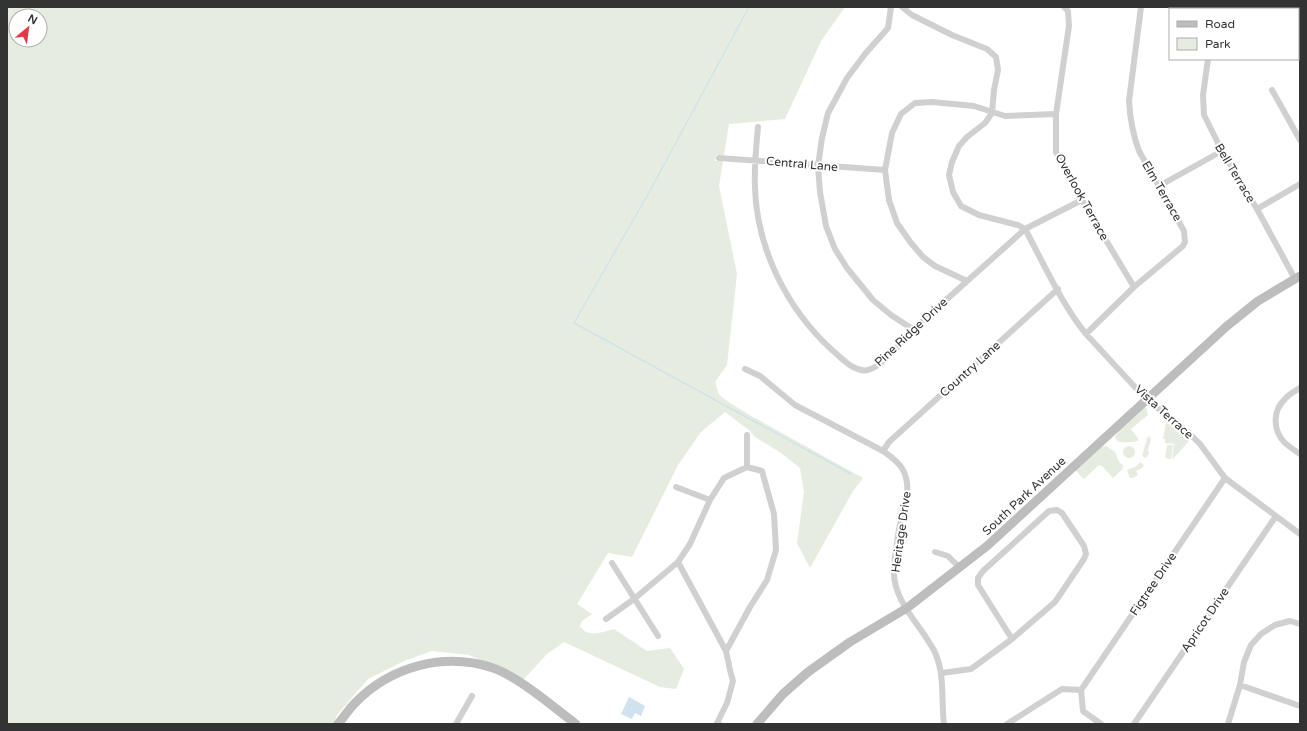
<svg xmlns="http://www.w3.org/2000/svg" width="1307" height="731" font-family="'Varela Round',sans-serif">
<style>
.green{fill:#e6ecdf;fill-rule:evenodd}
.water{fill:#cfe2ee}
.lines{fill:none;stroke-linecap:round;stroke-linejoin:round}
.stream{stroke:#cfe2ee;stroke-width:1.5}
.street{stroke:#d0d0d0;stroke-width:6}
.secondary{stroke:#bdbdbd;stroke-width:9}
.labels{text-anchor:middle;stroke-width:4;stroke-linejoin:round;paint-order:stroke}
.street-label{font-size:12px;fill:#333;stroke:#fff}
</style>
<rect width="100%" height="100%" fill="#fff"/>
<!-- green -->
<path class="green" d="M7,7H845L821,41L785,119L729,124L724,155H716L715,161H723L719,186L737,274L727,365L715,382L719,395L730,403L753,417L863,478L853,491L810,568L797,543L804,492L800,468L781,453L755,437L750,431L725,412L701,432L678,465L632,557L608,553L577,604L592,614L582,621L580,626C589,639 601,632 614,629L647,651L670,648L684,669L676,689L660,687L564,642L547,654L523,680L469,655L432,651L404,661L368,679L337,715L334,724H7ZM16,16H40V40H16Z
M1146,407L1148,415L1131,429L1139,440C1136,442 1124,443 1120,442C1117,441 1116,439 1115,437C1121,424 1134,415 1146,407Z
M1166,422L1189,441L1172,460L1174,444L1165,443V439H1163Z
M1150,436L1151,440L1148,449L1149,454L1146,458L1142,456L1147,438Z
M1167,445H1173L1171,459L1165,458Z
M1106,446L1115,452L1119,462L1123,465L1122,470L1113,478L1103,467L1099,465L1084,479L1075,470L1101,447Z
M1123 452a6 6 0 1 1 12 0a6 6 0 1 1-12 0Z
M1140,462L1144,465L1142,468L1136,471L1138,475L1133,478H1130L1127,470L1137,466Z"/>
<!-- water -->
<path class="water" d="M629,697L645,706L641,716L635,713L632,719L621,714Z"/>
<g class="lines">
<!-- stream -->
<path class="stream" d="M749,7L651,189L574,323L851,474"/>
<!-- street -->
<path class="street" d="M891,7L888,28L865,54L847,78L828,113L822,138L818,166L820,192L826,226L835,249L847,268L873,300L891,315L914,330
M902,7L912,15L952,35L987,49L996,57L998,70L994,90L992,113L985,123L967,137L959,146L952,162L949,175L953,192L961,206L979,215L1018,225L1025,229L1082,200
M1064,7L1068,11L1069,26L1056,114V152L1082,200L1134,287
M1215,9V7
M1208,59L1203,95L1204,115L1222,151L1257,209L1295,279
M1272,90L1300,140
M758,127C756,147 754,167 755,188C757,249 787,309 832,350C842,358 854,373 868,370C882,367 904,339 915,328C951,295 989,262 1025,229C1044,264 1061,303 1086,334L1146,399L1188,432L1200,444L1225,478L1300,534
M719,158L885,170
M1159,186L1222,151
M1257,209L1300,184
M967,281L935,266L923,257L911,243L897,223L889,200L885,170L892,133L901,114L915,103L932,102L974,106L1005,116L1056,114
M1086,334L1134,287L1183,246L1185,242L1184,231L1139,151C1133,135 1130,118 1129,101L1141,7
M745,369L760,376L795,405L883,451C890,456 899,462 903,470C913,489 903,509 899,529C897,543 894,558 894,572C893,596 914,619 927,639C930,644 934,649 936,655C945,677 941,701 944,724
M1300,388C1295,391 1289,394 1285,399C1272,411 1273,431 1285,443C1290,447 1295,451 1300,454
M747,435V467
M883,451L889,442L1058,289
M676,487L710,500
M935,552L948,556L960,568
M612,563L658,636
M606,619L634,599L678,562
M942,673L971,669L1012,639L1055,602L1084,559L1086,554L1084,546L1062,513L1057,510L1049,511L983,571L978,578V585L1012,639
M1240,685L1300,706
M1081,690L1225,478
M456,724L472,696
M719,724L717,723L727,703L733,681L730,670L726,651L678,562L690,544L710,500L724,478L747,467L762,471L774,514L776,550L767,580L750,607L726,651
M1007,724L1062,689L1081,690L1083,711L1101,724
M1134,724L1276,516
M1228,724L1240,685L1244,662L1251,645L1261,634L1275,625L1290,621L1300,624"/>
<!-- secondary -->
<path class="secondary" d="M338,724C344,717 349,709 355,703C391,666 444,652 493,668C519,677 553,707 576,724
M757,724L783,694L808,672L850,642L907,608L987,546L1227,326L1258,301L1300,276"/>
</g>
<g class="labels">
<!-- street labels -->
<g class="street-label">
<text transform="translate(802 164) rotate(5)" y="4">Central Lane</text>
<text transform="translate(1235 173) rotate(59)" y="4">Bell Terrace</text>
<text transform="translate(1162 191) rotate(60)" y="4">Elm Terrace</text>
<text transform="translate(1082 197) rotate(61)" y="4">Overlook Terrace</text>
<text transform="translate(911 332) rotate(-43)" y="4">Pine Ridge Drive</text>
<text transform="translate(970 369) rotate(-42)" y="4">Country Lane</text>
<text transform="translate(1164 412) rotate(42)" y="4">Vista Terrace</text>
<text transform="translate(1024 496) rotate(-43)" y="4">South Park Avenue</text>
<text transform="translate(901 532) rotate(-82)" y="4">Heritage Drive</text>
<text transform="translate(1153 584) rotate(-56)" y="4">Figtree Drive</text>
<text transform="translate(1205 620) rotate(-56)" y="4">Apricot Drive</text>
</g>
</g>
<!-- border -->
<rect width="1307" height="731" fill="none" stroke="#333333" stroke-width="16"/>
<!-- legend -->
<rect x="1169" y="8" width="130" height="52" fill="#ffffff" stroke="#adadad"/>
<rect x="1177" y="21" width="20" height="6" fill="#bdbdbd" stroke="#adadad"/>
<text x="1205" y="28" font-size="12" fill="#333333">Road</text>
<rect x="1177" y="38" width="20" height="12" fill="#e6ecdf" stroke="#adadad"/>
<text x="1205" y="48" font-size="12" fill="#333333">Park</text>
<!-- north arrow -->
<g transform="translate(28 28) rotate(29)"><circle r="19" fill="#ffffff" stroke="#adadad"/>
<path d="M0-3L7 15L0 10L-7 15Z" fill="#e63946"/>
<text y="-6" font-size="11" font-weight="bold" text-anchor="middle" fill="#333333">N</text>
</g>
</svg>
